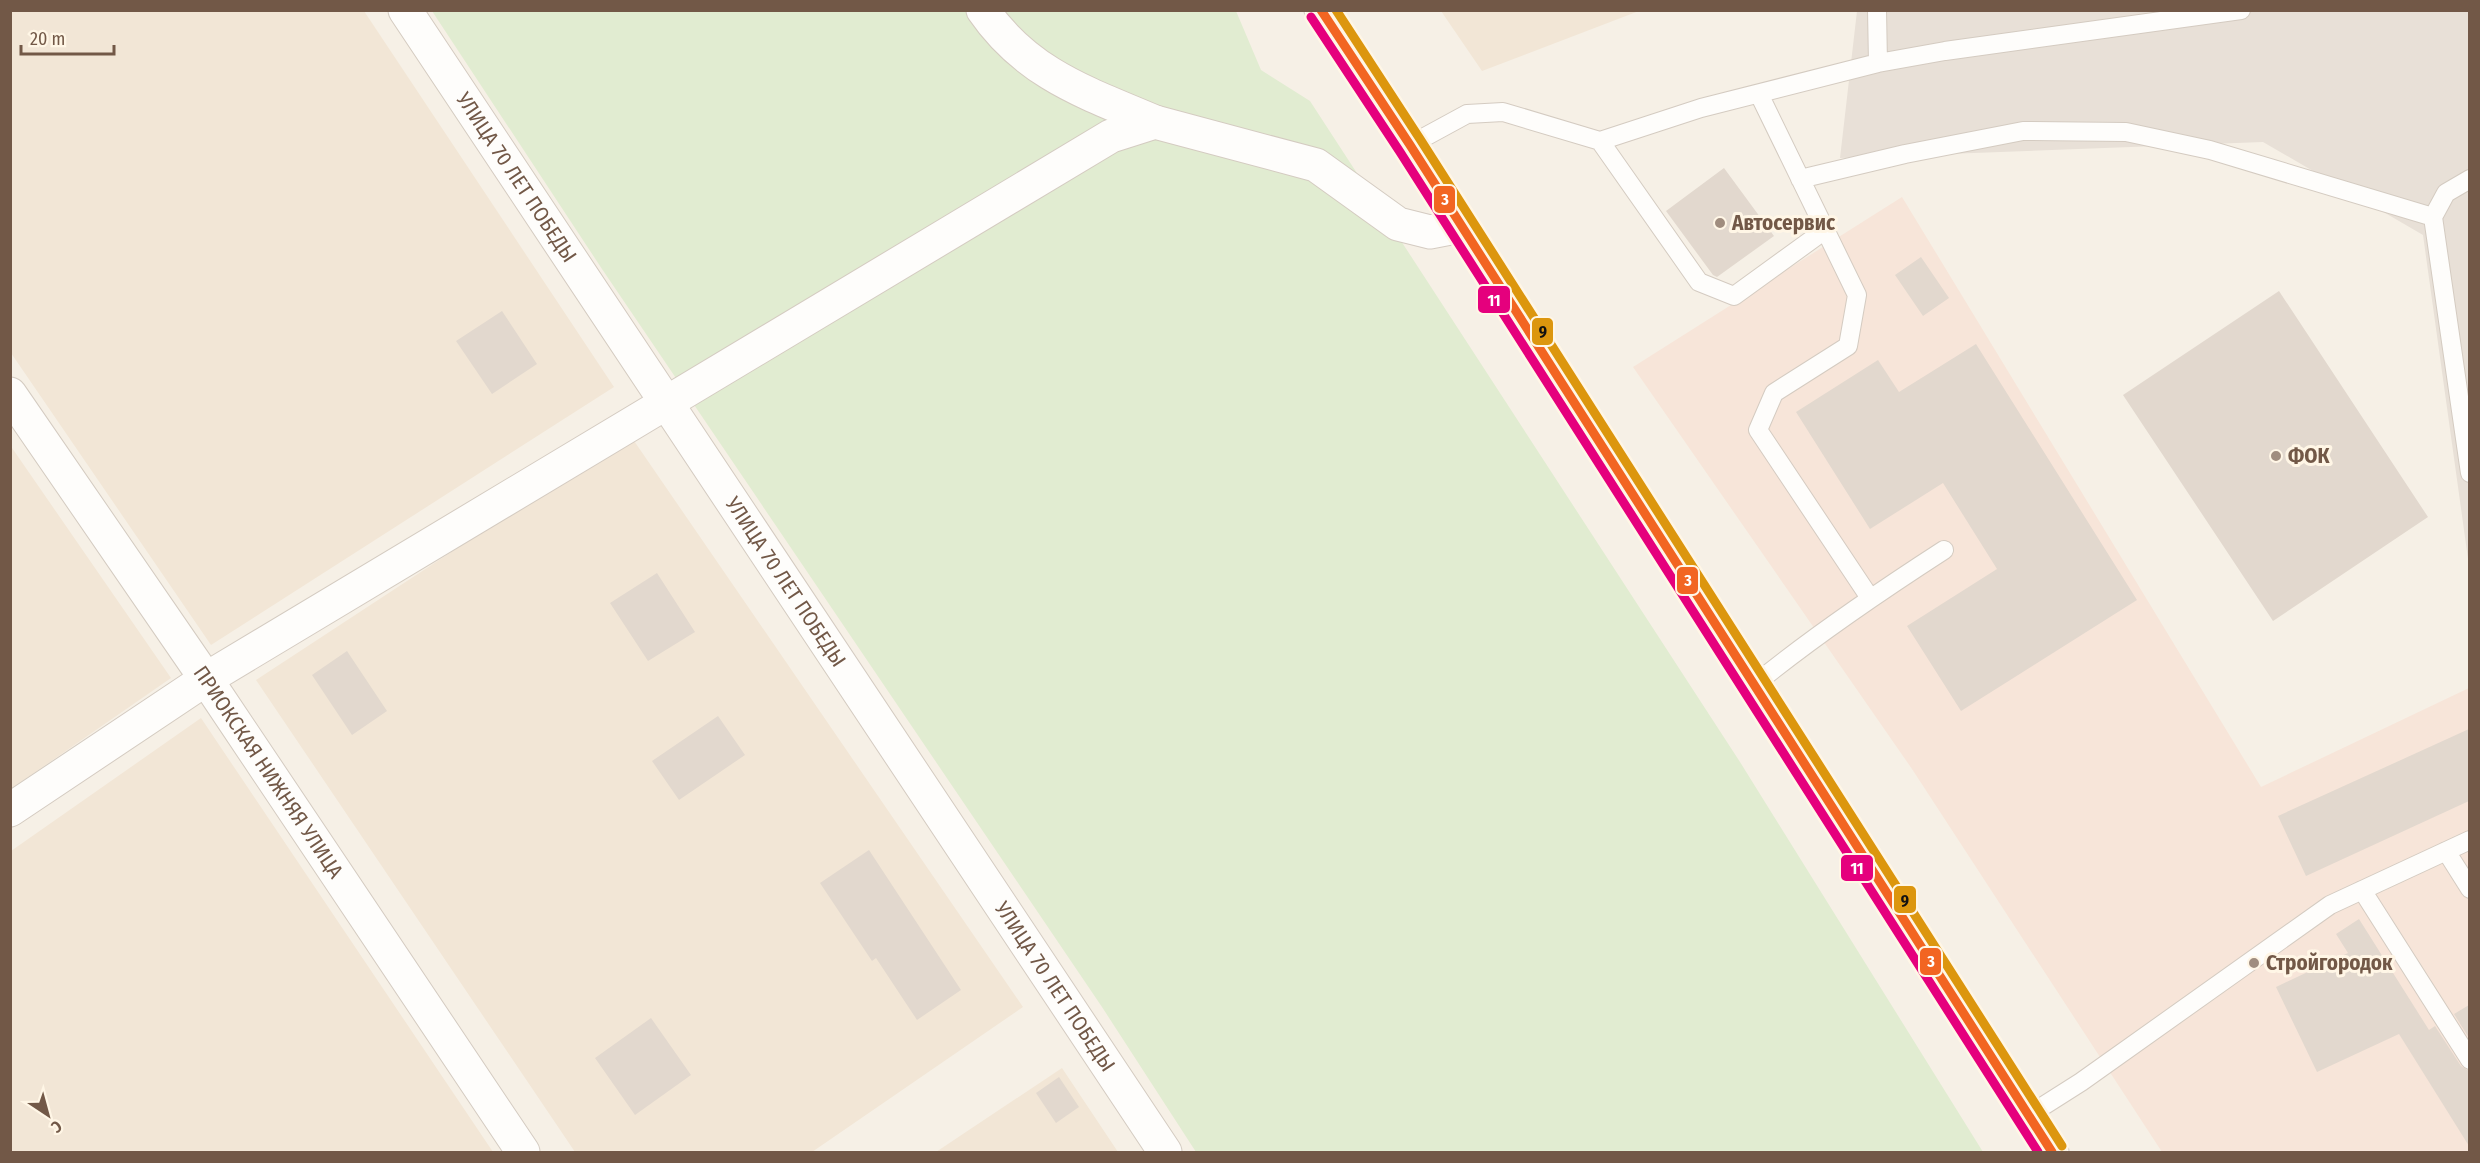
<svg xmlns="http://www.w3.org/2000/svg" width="2480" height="1163" font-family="'Fira Sans Condensed',sans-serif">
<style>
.residential{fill:#f2e6d6}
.commercial{fill:#f7e5d9}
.industrial{fill:#e8e0d7}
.green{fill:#e1ecd1}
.building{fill:#e2d8ce}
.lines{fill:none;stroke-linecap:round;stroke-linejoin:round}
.lane-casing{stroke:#d4cbc1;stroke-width:20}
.street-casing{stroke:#d4cbc1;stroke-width:35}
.secondary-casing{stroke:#d6ccc3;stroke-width:35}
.lane{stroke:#fefdfb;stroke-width:18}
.street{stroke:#fefdfb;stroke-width:33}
.secondary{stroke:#fefdfb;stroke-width:33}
.bus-1-casing{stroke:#fff6e6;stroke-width:14}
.bus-2-casing{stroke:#fff6e6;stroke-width:14}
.bus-3-casing{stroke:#fff6e6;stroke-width:14}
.bus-1{stroke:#f26522;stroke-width:9}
.bus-2{stroke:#e5007d;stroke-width:9}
.bus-3{stroke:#dc960e;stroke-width:9}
.poi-dot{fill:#a08d7f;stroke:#fff6e6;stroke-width:2}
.labels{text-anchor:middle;stroke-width:6;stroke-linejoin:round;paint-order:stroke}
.street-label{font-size:21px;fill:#725847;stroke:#fff6e6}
.poi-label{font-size:21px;font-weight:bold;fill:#725847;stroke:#fff6e6;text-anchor:start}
.line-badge{stroke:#fff6e6;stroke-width:2}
.badge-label{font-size:16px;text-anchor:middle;font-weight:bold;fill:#fff}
.pale-badge-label{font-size:16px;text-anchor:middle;font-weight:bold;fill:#111}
</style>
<rect width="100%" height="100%" fill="#f6f0e6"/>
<!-- residential -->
<path class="residential" d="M10,11H364L614,387L211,645L11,353Z
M1441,11H1639L1482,71Z
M630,435L1023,1007L812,1152H575L256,680Z
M10,445L171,678L11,789H10Z
M201,718L493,1152H11V851Z
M1062,1068L1118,1152H936Z"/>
<!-- commercial -->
<path class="commercial" d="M1902,197L2261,787L2469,688V1152H2162L1912,769L1633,367Z"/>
<!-- industrial -->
<path class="industrial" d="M1857,11H2469V566L2423,235L2263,142L1840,158Z"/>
<!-- green -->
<path class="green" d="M432,11H1236L1261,70L1310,101L1740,762L1983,1152H1196L1102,1007L602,269Z"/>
<!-- building -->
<path class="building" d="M1724,168L1774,236L1717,277L1713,275L1666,211Z
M1921,257L1949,298L1923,316L1895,275Z
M2279,291L2428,517L2273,621L2123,395Z
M502,311L537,364L492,394L456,341Z
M1976,344L2137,600L1961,711L1907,626L1997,569L1943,483L1870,529L1796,412L1878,360L1899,392Z
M657,573L695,632L648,661L610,603Z
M347,651L387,711L352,735L312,675Z
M718,716L745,755L679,800L652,761Z
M2469,729V801L2306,876L2278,816Z
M869,850L961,990L917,1020L876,958L872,961L820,883Z
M2359,919L2429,1030L2435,1026L2461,1066L2469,1071V1146L2399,1034L2317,1072L2276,987L2348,953L2336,934Z
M2469,1005V1038L2454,1014Z
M651,1018L691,1075L635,1115L595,1058Z
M1059,1077L1079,1107L1056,1123L1036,1093Z"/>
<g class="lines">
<defs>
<path id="lane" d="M1877,10L1878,63
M1759,94L1857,295L1848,346L1774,393L1758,430L1870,598
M1600,141L1699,282L1734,296L1825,230
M1410,145L1467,114L1503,112L1600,141L1701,108L1878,63L1945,51L2241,10
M1800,179L1905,154L2023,131L2126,132L2210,150L2433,217
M2470,179L2446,193L2433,217L2470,473
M1754,685C1815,635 1879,592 1944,550
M2446,851L2470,889
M2362,890L2470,1060
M2029,1115L2081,1082L2330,905L2470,840"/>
<g id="street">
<path id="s1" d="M405,10L1165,1152"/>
<path d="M983,10C1027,74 1087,93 1155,122"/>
<path id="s2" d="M10,394L206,679L523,1152"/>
<path d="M10,810L206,679L1111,136L1155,122L1316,165L1398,224L1430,232L1461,226"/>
</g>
<path id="secondary" d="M1321,10L1410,145L2052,1152"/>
</defs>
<!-- lane casing -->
<use href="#lane" class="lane-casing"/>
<!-- street casing -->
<use href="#street" class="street-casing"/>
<!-- secondary casing -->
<use href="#secondary" class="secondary-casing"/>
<!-- lane -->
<use href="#lane" class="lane"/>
<!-- street -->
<use href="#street" class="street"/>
<!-- secondary -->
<use href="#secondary" class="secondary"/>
<defs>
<path id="bus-1" d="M1321,10L1410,145L2052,1152"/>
<path id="bus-2" d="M1311,17L1400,152L2038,1152"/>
<path id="bus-3" d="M1336,10L1420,139L2062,1146"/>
</defs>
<!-- bus-1 casing -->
<use href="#bus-1" class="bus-1-casing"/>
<!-- bus-2 casing -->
<use href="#bus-2" class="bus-2-casing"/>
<!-- bus-3 casing -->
<use href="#bus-3" class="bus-3-casing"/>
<!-- bus-1 -->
<use href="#bus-1" class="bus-1"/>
<!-- bus-2 -->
<use href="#bus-2" class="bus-2"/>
<!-- bus-3 -->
<use href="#bus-3" class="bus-3"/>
</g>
<!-- markers -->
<g class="poi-dot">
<circle cx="1720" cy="223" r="6"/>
<circle cx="2276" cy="456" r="6"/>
<circle cx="2254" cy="963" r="6"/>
</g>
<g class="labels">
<!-- street labels -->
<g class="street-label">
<text dy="7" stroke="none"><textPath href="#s1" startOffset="201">УЛИЦА 70 ЛЕТ ПОБЕДЫ</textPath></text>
<text dy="7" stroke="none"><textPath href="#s1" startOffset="687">УЛИЦА 70 ЛЕТ ПОБЕДЫ</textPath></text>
<text dy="7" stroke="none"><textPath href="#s2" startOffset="458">ПРИОКСКАЯ НИЖНЯЯ УЛИЦА</textPath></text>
<text dy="7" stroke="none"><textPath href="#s1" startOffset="1173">УЛИЦА 70 ЛЕТ ПОБЕДЫ</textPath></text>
</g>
<!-- poi labels -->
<g class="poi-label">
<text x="1732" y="230">Автосервис</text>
<text x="2288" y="463">ФОК</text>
<text x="2266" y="970">Стройгородок</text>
</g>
</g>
<g class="line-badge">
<rect x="1433" y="185" width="23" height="29" rx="6" fill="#f26522"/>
<rect x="1477" y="285" width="34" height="29" rx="6" fill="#e5007d"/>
<rect x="1531" y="317" width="23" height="29" rx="6" fill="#dc960e"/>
<rect x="1676" y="566" width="23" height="29" rx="6" fill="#f26522"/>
<rect x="1840" y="854" width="34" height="28" rx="6" fill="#e5007d"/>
<rect x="1893" y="885" width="24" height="29" rx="6" fill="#dc960e"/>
<rect x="1919" y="947" width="23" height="29" rx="6" fill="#f26522"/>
</g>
<g class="badge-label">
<text x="1445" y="205">3</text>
<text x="1494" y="306">11</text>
<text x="1688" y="586">3</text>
<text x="1857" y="874">11</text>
<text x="1931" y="967">3</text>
</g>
<g class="pale-badge-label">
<text x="1543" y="337">9</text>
<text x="1905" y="906">9</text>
</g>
<!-- border -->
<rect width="2480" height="1163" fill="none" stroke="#725847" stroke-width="24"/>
<!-- north arrow -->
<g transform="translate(48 1115) rotate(144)" stroke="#fff6e6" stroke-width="4.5" paint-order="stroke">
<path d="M0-4.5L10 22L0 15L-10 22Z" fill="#725847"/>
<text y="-9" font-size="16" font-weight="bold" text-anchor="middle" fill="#725847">С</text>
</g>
<!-- scale -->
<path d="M21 45v9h93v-9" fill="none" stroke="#725847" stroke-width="3"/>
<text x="30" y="45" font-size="18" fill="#725847" stroke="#fff6e6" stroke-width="4.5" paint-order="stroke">20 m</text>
</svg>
